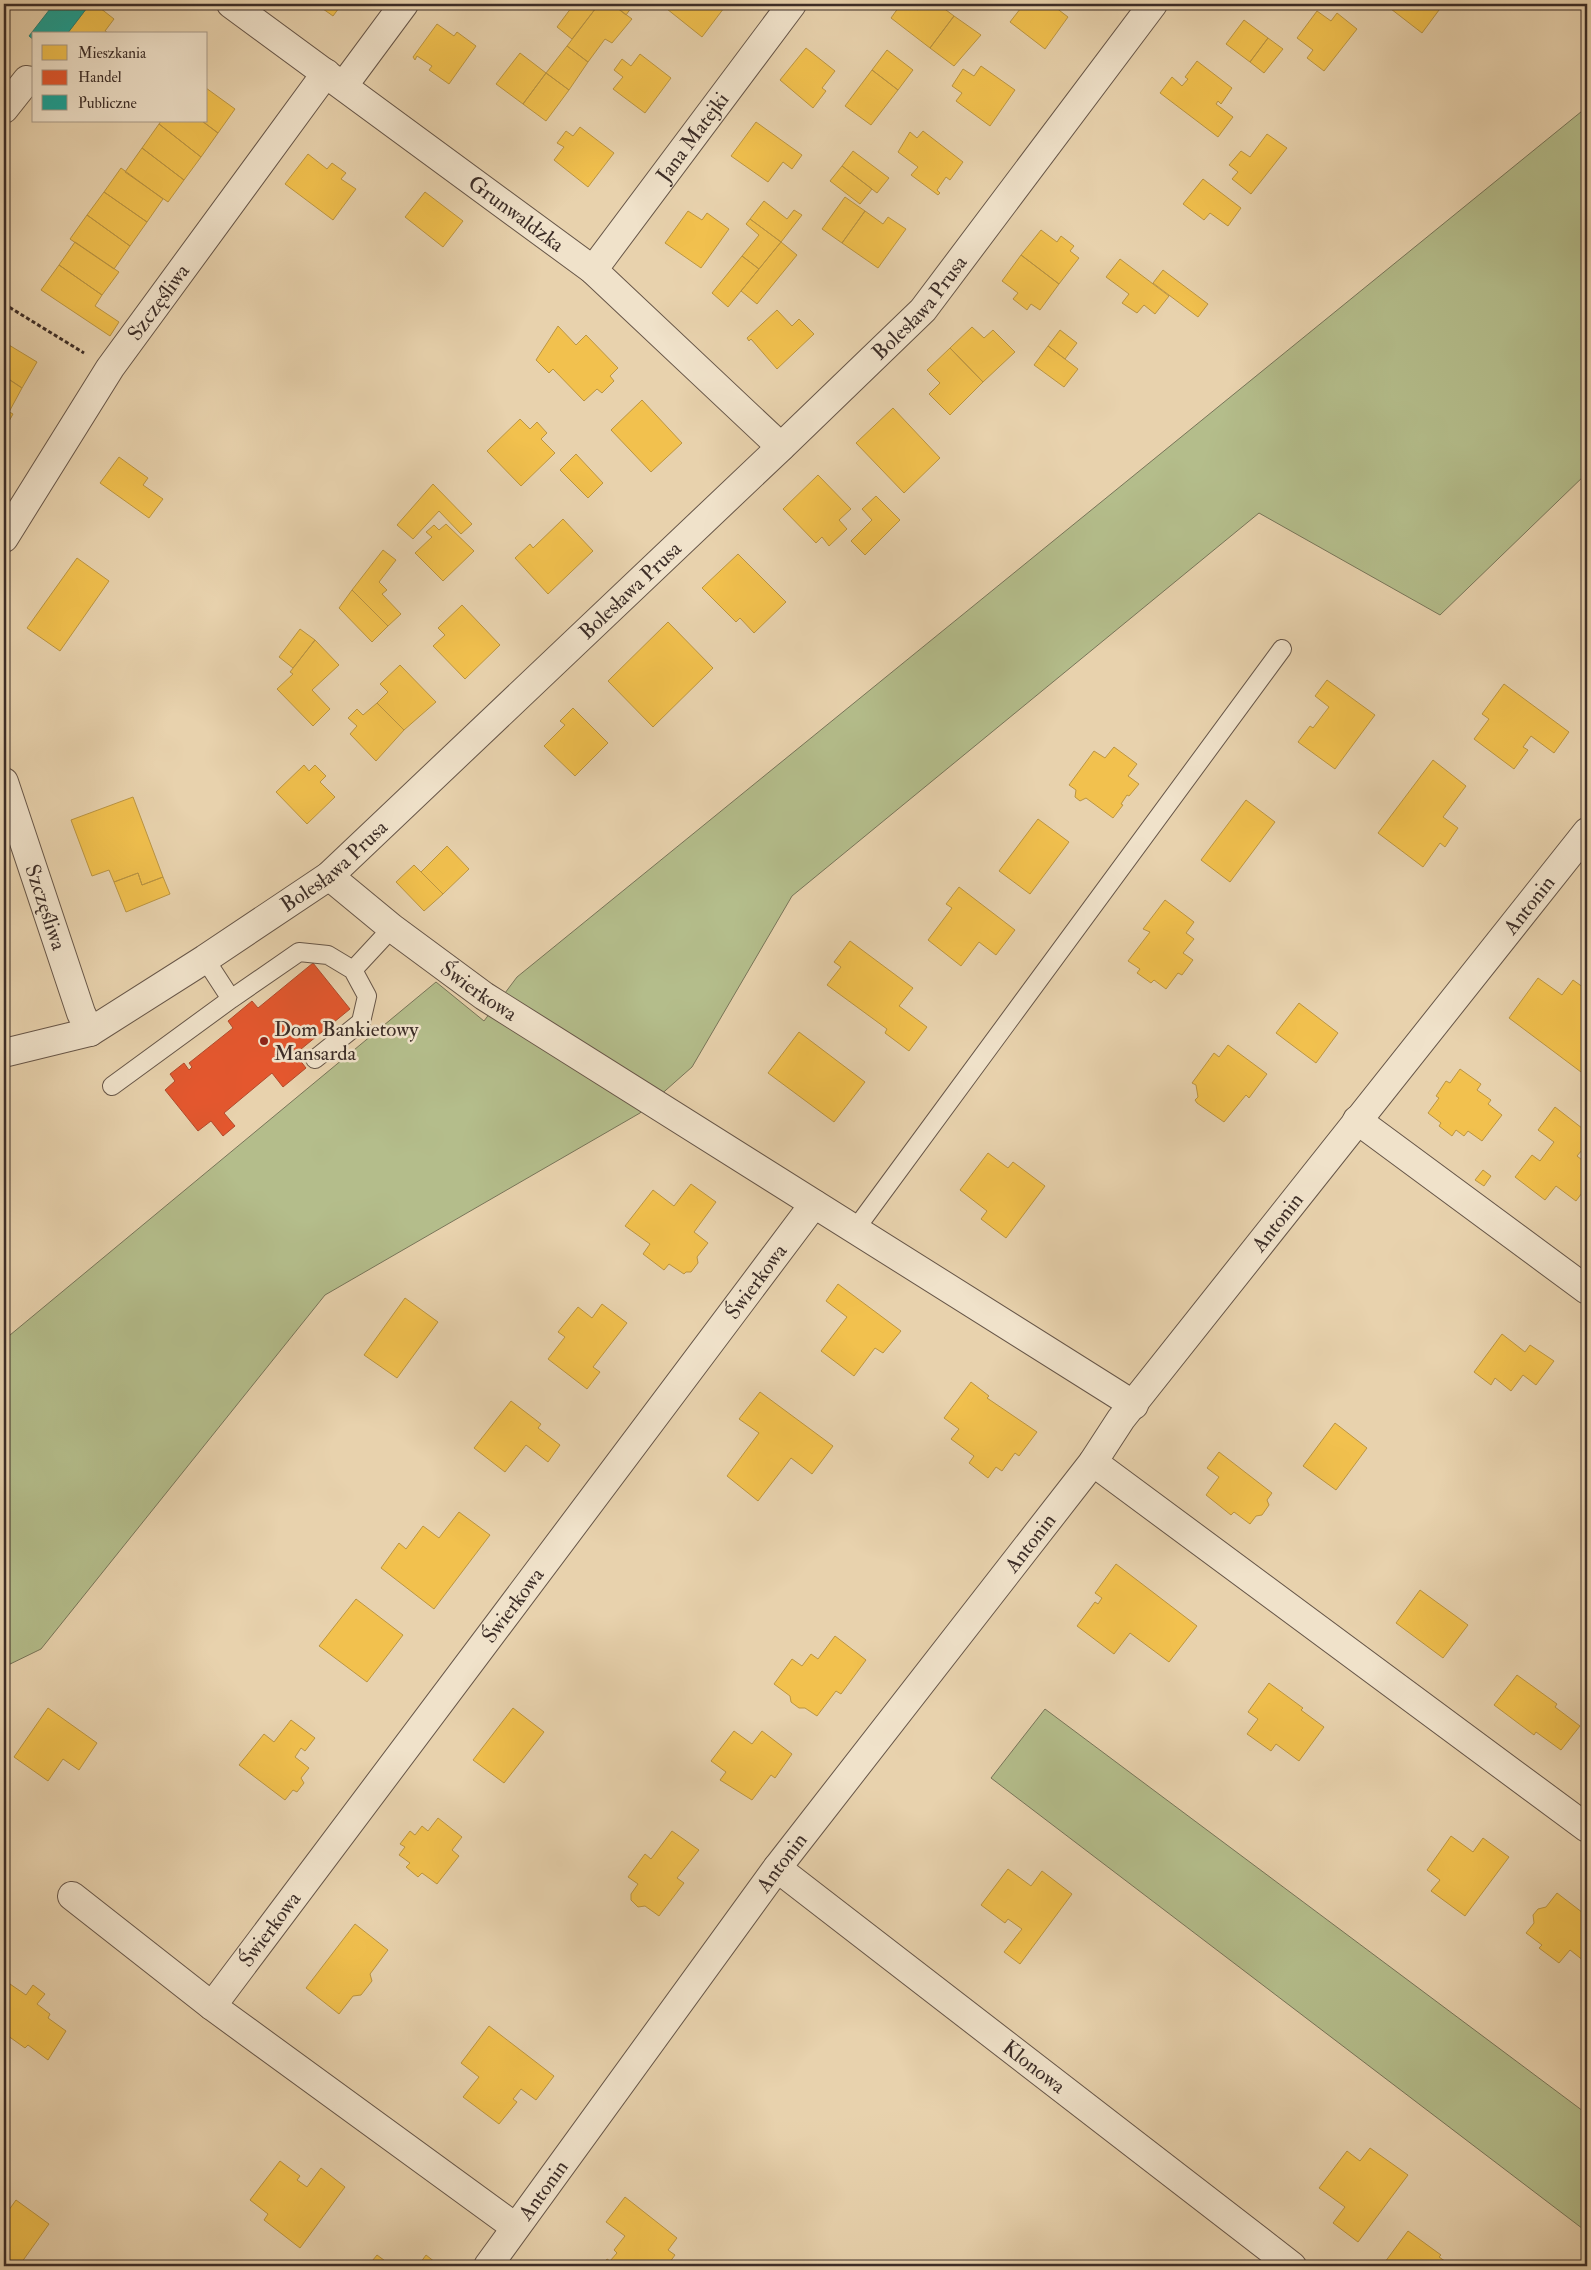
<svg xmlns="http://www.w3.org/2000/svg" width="1591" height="2270" font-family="'IM FELL Double Pica',serif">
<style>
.green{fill:#b4bd8b;stroke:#787559}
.homes{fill:#f2c14e;stroke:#bb9542}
.shops{fill:#e4572e;stroke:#b24a2c}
.public{fill:#17a398;stroke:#228076}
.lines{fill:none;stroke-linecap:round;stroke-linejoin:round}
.lane-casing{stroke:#675648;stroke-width:20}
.street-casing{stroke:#675648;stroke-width:30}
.path{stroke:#3c2d27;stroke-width:3;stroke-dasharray:4 2.5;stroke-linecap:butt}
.lane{stroke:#f0e2ca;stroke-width:18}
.street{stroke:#f0e2ca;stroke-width:28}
.poi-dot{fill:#8f2418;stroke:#f0e2ca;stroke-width:2}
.labels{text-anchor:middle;stroke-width:5;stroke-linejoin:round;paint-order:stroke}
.street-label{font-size:21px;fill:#3c2d27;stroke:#f0e2ca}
.poi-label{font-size:21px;fill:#3c2d27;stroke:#f0e2ca;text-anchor:start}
</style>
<rect width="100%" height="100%" fill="#e8d2ad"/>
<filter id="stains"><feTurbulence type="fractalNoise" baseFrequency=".004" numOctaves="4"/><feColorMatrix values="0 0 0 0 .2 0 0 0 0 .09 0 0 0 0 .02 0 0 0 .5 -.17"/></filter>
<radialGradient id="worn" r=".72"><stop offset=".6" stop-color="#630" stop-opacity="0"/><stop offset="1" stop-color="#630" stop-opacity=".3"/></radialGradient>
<!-- green -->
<path class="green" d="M1587,107V473L1440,615L1259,513L792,896L692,1067L640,1113L325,1295L41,1649L4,1667V1340L436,982L484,1021L517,977Z
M1045,1709L1587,2114V2232L991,1778Z"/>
<!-- homes -->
<path class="homes" d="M90,4H95L114,19L105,31L110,34H67Z
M316,4H342L333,16Z
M574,4H599L572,39L557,27Z
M599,4H612L632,19L612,43L605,39L588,62L567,46Z
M612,4H634L626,15Z
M670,4H727L702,37L667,9Z
M901,4H909L918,10L922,4H938L954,16L930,48L891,18Z
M1024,4H1051L1068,17L1045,49L1010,22Z
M1395,4H1439L1442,6L1422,33L1391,9Z
M1317,11L1331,21L1337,13L1357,29L1324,71L1307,58L1313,50L1297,38Z
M954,16L981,35L954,66L930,48Z
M1244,20L1268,38L1250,62L1226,44Z
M437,24L454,36L457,32L476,46L449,84L429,70L432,66L417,56L415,60L413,57Z
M1268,38L1283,49L1264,73L1250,62Z
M567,46L588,62L569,90L546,73Z
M806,48L835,71L822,88L826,91L813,108L780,80Z
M887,50L913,70L898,90L872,70Z
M520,53L546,73L523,104L496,84Z
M640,54L671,78L645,113L613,89L623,77L614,70L622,59L631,66Z
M1197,61L1232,88L1221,104L1218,101L1216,104L1233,117L1218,137L1160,93L1172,77L1182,86L1188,79L1185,77Z
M981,66L1015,90L990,126L956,101L962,93L952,86L963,69L974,76Z
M872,70L898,90L871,125L845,106Z
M546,73L569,90L546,121L523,104Z
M206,88L235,109L218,133L202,121H206Z
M161,121H202L218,133L201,157L159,124Z
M756,122L802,155L792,169L783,162L768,182L731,156Z
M159,124L201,157L184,180L142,148Z
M580,127L614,153L588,187L554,160L564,147L557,143L566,131L573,136Z
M923,131L963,162L950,180L946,177L937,190L940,193L938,195L911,175L918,167L898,152L910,132L917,138Z
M1267,134L1287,148L1251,194L1232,179L1238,172L1229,165L1241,151L1250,157Z
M142,148L184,180L168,202L125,172Z
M853,151L889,178L877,193L842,166Z
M308,154L327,169L332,163L346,173L341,179L356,189L333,220L285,184Z
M842,166L872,189L860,204L830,181Z
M121,168L163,199L147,222L104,192Z
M1203,179L1241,208L1228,226L1210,213L1204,220L1183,204Z
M104,192L147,222L130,246L87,215Z
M425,192L463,221L443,247L405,217Z
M845,197L865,211L842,243L822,229Z
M764,201L787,219L794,210L802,215L781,242L750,219Z
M688,211L702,220L707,213L729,229L701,268L665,243Z
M865,211L883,224L888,217L906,229L878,268L842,243Z
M87,215L130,246L114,269L70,239Z
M750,219L781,242L759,269L742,256L759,235L746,224Z
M1041,230L1057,242L1061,236L1074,246L1070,251L1079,258L1059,284L1021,255Z
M75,242L119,272L102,295L59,265Z
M781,242L797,255L757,304L741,291Z
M1021,255L1059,284L1040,310L1031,304L1027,310L1013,299L1018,293L1002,281Z
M742,256L759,269L728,307L712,293Z
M1120,259L1169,296L1155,314L1144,305L1137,313L1122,303L1129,294L1106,277Z
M59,265L102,295L95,306L119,322L110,336L41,290Z
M1163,270L1208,304L1198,317L1153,283Z
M777,310L792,326L799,319L814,334L777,369L751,339L749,341L747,338Z
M558,326L576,345L586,335L618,368L610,376L614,381L602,393L597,389L584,401L553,369L549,373L536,360Z
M972,327L984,338L993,330L1015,352L983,382L950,348Z
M1060,330L1077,343L1065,359L1048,346Z
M4,342L37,362L22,388L4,376Z
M1048,346L1078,369L1064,387L1034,365Z
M950,348L983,382L950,415L929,394L940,383L927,370Z
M4,376L22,388L9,412L4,409Z
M642,400L682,443L651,472L611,430Z
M893,408L940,458L904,493L856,443Z
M4,409L13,414L4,430Z
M520,419L530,429L537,422L547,433L541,439L555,453L521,486L487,451Z
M576,454L603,483L588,498L560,470Z
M119,457L148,478L143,485L163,499L149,518L100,483Z
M818,475L851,509L839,520L847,529L829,546L822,537L816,543L783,509Z
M433,484L472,524L461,534L439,511L413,539L397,525Z
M876,496L900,520L865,555L851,541L872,520L862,509Z
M563,519L593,551L548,594L515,558L530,544L533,548Z
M446,524L474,551L443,581L415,553L432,537L426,532L434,525L439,530Z
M383,550L396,560L379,582L387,590L382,594L401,614L388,626L352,590Z
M738,554L786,602L754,633L740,618L736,622L702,588Z
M77,558L109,581L60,651L27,628Z
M352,590L388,626L372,642L339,608Z
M462,605L500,645L465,679L433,646L445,635L438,628Z
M668,622L713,668L653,727L608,681Z
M300,629L315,640L293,668L279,657Z
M315,640L339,665L312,690L330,709L313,726L277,689L293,674L290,672Z
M400,665L436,702L404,730L377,703L388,692L380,684Z
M1327,680L1375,715L1335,769L1298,742L1310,726L1313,728L1329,707L1315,696Z
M1504,684L1569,732L1554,753L1531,736L1523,747L1528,750L1514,769L1474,739L1489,719L1482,714Z
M377,703L404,730L376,761L350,734L357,726L348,718L357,709L363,715Z
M573,708L608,743L575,776L544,746L565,725L560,721Z
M1114,747L1137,764L1128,776L1139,784L1129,796L1127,795L1121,804L1123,805L1113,818L1086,798L1080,801L1075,797L1076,790L1069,785L1094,751L1105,758Z
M1433,760L1466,786L1443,817L1458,828L1445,847L1440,843L1423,867L1378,833Z
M304,765L309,771L315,765L326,776L320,782L335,797L307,824L276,792Z
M133,797L163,877L142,885L138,873L114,882L109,870L92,876L71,820Z
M1246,800L1275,822L1230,882L1201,860Z
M1038,819L1069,842L1030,894L999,871Z
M447,846L469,869L443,894L421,872Z
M414,865L443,894L424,911L396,882Z
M138,873L142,885L163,877L170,894L126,912L114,882Z
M959,887L1015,930L996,955L979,942L961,966L928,940L952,908L946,904Z
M1165,900L1194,922L1186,933L1194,939L1183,953L1193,960L1182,975L1178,973L1166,989L1154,980L1151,983L1137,973L1140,969L1128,961L1150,932L1143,929Z
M850,941L913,988L899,1006L927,1027L909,1051L885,1033L887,1029L827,985L841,967L834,962Z
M1538,978L1562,995L1573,980L1587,990V1072L1585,1075L1509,1018Z
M1299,1003L1338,1033L1316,1063L1276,1033Z
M799,1032L865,1082L834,1122L768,1073Z
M1228,1045L1267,1074L1249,1098L1246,1095L1224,1122L1197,1103L1195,1100L1198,1097L1196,1085L1192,1083L1214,1053L1219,1057Z
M1460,1069L1481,1084L1477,1090L1491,1100L1488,1104L1502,1115L1482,1141L1468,1131L1464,1136L1456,1130L1452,1136L1439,1126L1441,1123L1428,1113L1439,1098L1436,1096L1446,1081L1450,1083Z
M1555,1107L1587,1132V1144L1577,1156L1587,1164V1186L1576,1201L1556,1186L1545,1200L1515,1177L1532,1155L1540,1161L1554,1142L1538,1130Z
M988,1153L1008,1168L1013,1162L1045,1186L1006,1238L981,1219L987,1211L960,1190Z
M1483,1170L1491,1176L1484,1186L1475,1180Z
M691,1184L716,1202L694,1232L708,1243L697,1257L698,1263L691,1272H686L684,1274L669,1264L664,1270L643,1254L650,1244L625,1226L653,1190L674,1206Z
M838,1284L901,1331L883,1353L875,1348L854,1376L821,1351L847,1317L826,1301Z
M405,1298L438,1322L397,1378L364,1355Z
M602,1304L627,1323L593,1367L600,1372L587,1389L548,1359L565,1337L558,1332L578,1307L592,1318Z
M1502,1334L1525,1352L1530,1345L1554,1361L1536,1385L1523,1375L1511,1391L1495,1378L1491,1385L1474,1372Z
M971,1382L989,1396L987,1398L1037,1432L1019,1456L1015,1453L1002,1471L996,1467L988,1478L969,1463L974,1456L951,1439L959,1429L944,1418Z
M760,1392L833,1446L812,1474L791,1458L758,1501L727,1476L759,1433L739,1419Z
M511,1401L541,1424L538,1428L560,1445L548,1462L526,1445L505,1472L474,1448Z
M1335,1423L1367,1448L1336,1490L1303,1466Z
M1219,1452L1272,1493L1267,1500L1269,1505L1262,1515L1256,1516L1250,1524L1234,1512L1231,1515L1206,1495L1219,1477L1207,1468Z
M459,1512L490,1535L434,1609L381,1568L399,1543L406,1549L423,1526L439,1538Z
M1116,1564L1197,1626L1169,1662L1130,1633L1114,1654L1077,1626L1095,1602L1098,1604L1102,1598L1095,1593Z
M1420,1590L1468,1625L1443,1658L1396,1623Z
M356,1599L403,1635L367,1682L319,1646Z
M835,1636L866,1660L841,1694L836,1691L817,1716L805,1708H799L791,1702L790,1696L774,1684L792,1659L802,1666L811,1654L818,1659Z
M1517,1675L1557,1704L1555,1707L1580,1726L1561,1750L1536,1732L1534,1735L1494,1705Z
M1269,1683L1303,1708L1301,1710L1324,1727L1299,1761L1276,1744L1271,1751L1247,1734L1258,1719L1248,1712Z
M48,1708L97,1743L79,1770L63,1759L48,1781L14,1757Z
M513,1708L544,1732L504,1783L473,1760Z
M291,1720L315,1738L305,1751L301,1748L295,1757L309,1768L301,1778L304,1783L297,1792L293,1790L285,1800L239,1765L264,1734L274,1742Z
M734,1731L752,1744L762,1731L792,1754L775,1778L771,1775L752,1800L720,1780L726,1772L711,1761Z
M438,1818L462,1837L452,1850L459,1856L437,1884L422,1873L418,1877L406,1867L410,1863L399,1855L405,1847L400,1844L410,1831L415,1835L422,1826L428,1831Z
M672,1831L699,1850L677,1878L684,1883L659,1916L645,1906L638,1907L631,1900V1894L638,1884L628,1877L645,1854L651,1859Z
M1451,1836L1473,1852L1483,1838L1509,1857L1465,1916L1431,1891L1440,1880L1427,1870Z
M1008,1869L1031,1886L1042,1871L1072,1894L1020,1964L1004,1952L1022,1929L1008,1919L1005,1923L981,1905Z
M1557,1893L1587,1916V1957L1584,1961L1570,1950L1559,1963L1539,1948L1542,1945L1526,1933L1534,1923L1533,1915L1538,1909L1546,1907Z
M355,1924L388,1950L370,1974L372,1981L361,1995L353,1996L339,2014L306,1988Z
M10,1984L26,1995L33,1985L45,1994L37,2004L50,2014L48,2018L66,2031L48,2060L28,2045L25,2048L4,2033V1993Z
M489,2026L554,2076L536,2100L521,2089L513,2099L517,2102L499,2124L463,2097L479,2077L461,2063Z
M1370,2148L1408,2175L1358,2242L1333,2223L1345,2207L1319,2188L1347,2151L1360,2161Z
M280,2161L300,2176L297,2180L307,2187L321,2168L345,2187L300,2248L264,2220L268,2214L250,2200Z
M625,2197L677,2238L668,2250L675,2255L667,2266H598L600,2264L602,2266L607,2259L610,2261L617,2253L614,2250L625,2236L606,2222Z
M16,2200L49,2224L19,2266H4V2217Z
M1408,2231L1441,2255L1439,2257L1452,2266H1382Z
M377,2255L392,2266H368Z
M426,2255L440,2266H418Z"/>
<!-- shops -->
<path class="shops" d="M313,963L350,1009L295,1054L306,1068L283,1087L272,1073L224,1113L235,1126L223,1136L211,1121L198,1131L165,1090L175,1081L170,1074L184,1063L189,1070L192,1067L189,1063L233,1028L228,1021L252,1001L258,1008Z"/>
<!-- public -->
<path class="public" d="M46,4H90L67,34H34V40L29,36L50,9Z"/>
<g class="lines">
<defs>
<path id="lane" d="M231,999L299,952L328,955L353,970L392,928
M315,1059L361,1022L367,996L353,970
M112,1086L231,999L205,959
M854,1231L1282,649"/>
<g id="street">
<path id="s1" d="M231,4L593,270L781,447"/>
<path d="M344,85L404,4"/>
<path d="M4,109L27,80"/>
<path id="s2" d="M593,270L792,4"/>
<path id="s3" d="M4,538L110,368L326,73"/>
<path id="s4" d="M4,782L81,1013L90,1032"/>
<path id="s5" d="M329,876L392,928L484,996L1134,1405"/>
<path id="s6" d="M4,1053L90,1032L205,959L329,876L781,447L923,310L1153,4"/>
<path d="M1357,1120L1587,1290"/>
<path d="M1093,1462L1587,1828"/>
<path id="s7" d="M777,1868L1292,2266"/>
<path d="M72,1896L212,2006L515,2227"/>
<path id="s8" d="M212,2006L814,1204"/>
<path id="s9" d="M488,2266L777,1868L1093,1462L1121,1419L1587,832"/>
</g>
</defs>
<!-- lane casing -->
<use href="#lane" class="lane-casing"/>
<!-- street casing -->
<use href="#street" class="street-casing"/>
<!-- path -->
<path class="path" d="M4,304L84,353"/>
<!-- lane -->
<use href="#lane" class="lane"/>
<!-- street -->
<use href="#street" class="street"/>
</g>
<!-- markers -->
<circle class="poi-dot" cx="264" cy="1041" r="5"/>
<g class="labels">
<!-- street labels -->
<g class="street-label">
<text dy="7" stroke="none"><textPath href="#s2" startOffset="166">Jana Matejki</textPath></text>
<text dy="7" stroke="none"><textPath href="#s1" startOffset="354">Grunwaldzka</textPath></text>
<text dy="7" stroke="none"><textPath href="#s3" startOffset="282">Szczęśliwa</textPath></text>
<text dy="7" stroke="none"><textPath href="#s6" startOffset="1194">Bolesława Prusa</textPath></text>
<text dy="7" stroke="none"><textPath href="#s6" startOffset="789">Bolesława Prusa</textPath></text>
<text dy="7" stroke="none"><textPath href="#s6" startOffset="384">Bolesława Prusa</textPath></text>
<text dy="7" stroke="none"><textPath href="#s9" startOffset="1714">Antonin</textPath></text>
<text dy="7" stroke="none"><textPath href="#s4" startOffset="132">Szczęśliwa</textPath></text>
<text dy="7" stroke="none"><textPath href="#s5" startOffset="189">Świerkowa</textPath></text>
<text dy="7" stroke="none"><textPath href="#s9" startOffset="1309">Antonin</textPath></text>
<text dy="7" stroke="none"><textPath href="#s8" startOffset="906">Świerkowa</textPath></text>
<text dy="7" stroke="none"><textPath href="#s9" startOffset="904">Antonin</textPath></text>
<text dy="7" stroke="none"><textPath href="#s8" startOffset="501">Świerkowa</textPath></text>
<text dy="7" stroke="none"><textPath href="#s9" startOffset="499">Antonin</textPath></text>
<text dy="7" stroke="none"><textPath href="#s8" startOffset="96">Świerkowa</textPath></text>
<text dy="7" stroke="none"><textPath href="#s7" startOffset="325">Klonowa</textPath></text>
<text dy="7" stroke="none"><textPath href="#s9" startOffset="94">Antonin</textPath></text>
</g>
<!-- poi labels -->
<g class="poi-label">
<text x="274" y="1036">Dom Bankietowy<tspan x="274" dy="24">Mansarda</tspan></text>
</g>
</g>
<!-- margin -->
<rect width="1591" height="2270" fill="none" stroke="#e8d2ad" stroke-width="20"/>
<rect x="5" y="5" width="1581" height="2260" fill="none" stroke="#3c2d27" stroke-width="2.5"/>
<rect x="10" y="10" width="1571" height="2250" fill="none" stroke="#3c2d27"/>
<!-- legend -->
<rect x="32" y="32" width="175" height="90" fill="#f0e2ca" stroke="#a89a89"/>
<rect x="42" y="45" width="25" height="15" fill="#f2c14e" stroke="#a89a89"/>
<text x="78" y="58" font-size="15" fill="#3c2d27">Mieszkania</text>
<rect x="42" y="70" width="25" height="15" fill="#e4572e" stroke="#a89a89"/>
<text x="78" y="82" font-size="15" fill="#3c2d27">Handel</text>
<rect x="42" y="95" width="25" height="15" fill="#17a398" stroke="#a89a89"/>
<text x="78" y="108" font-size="15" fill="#3c2d27">Publiczne</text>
<rect width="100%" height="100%" filter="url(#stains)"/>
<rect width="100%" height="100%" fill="url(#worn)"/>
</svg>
